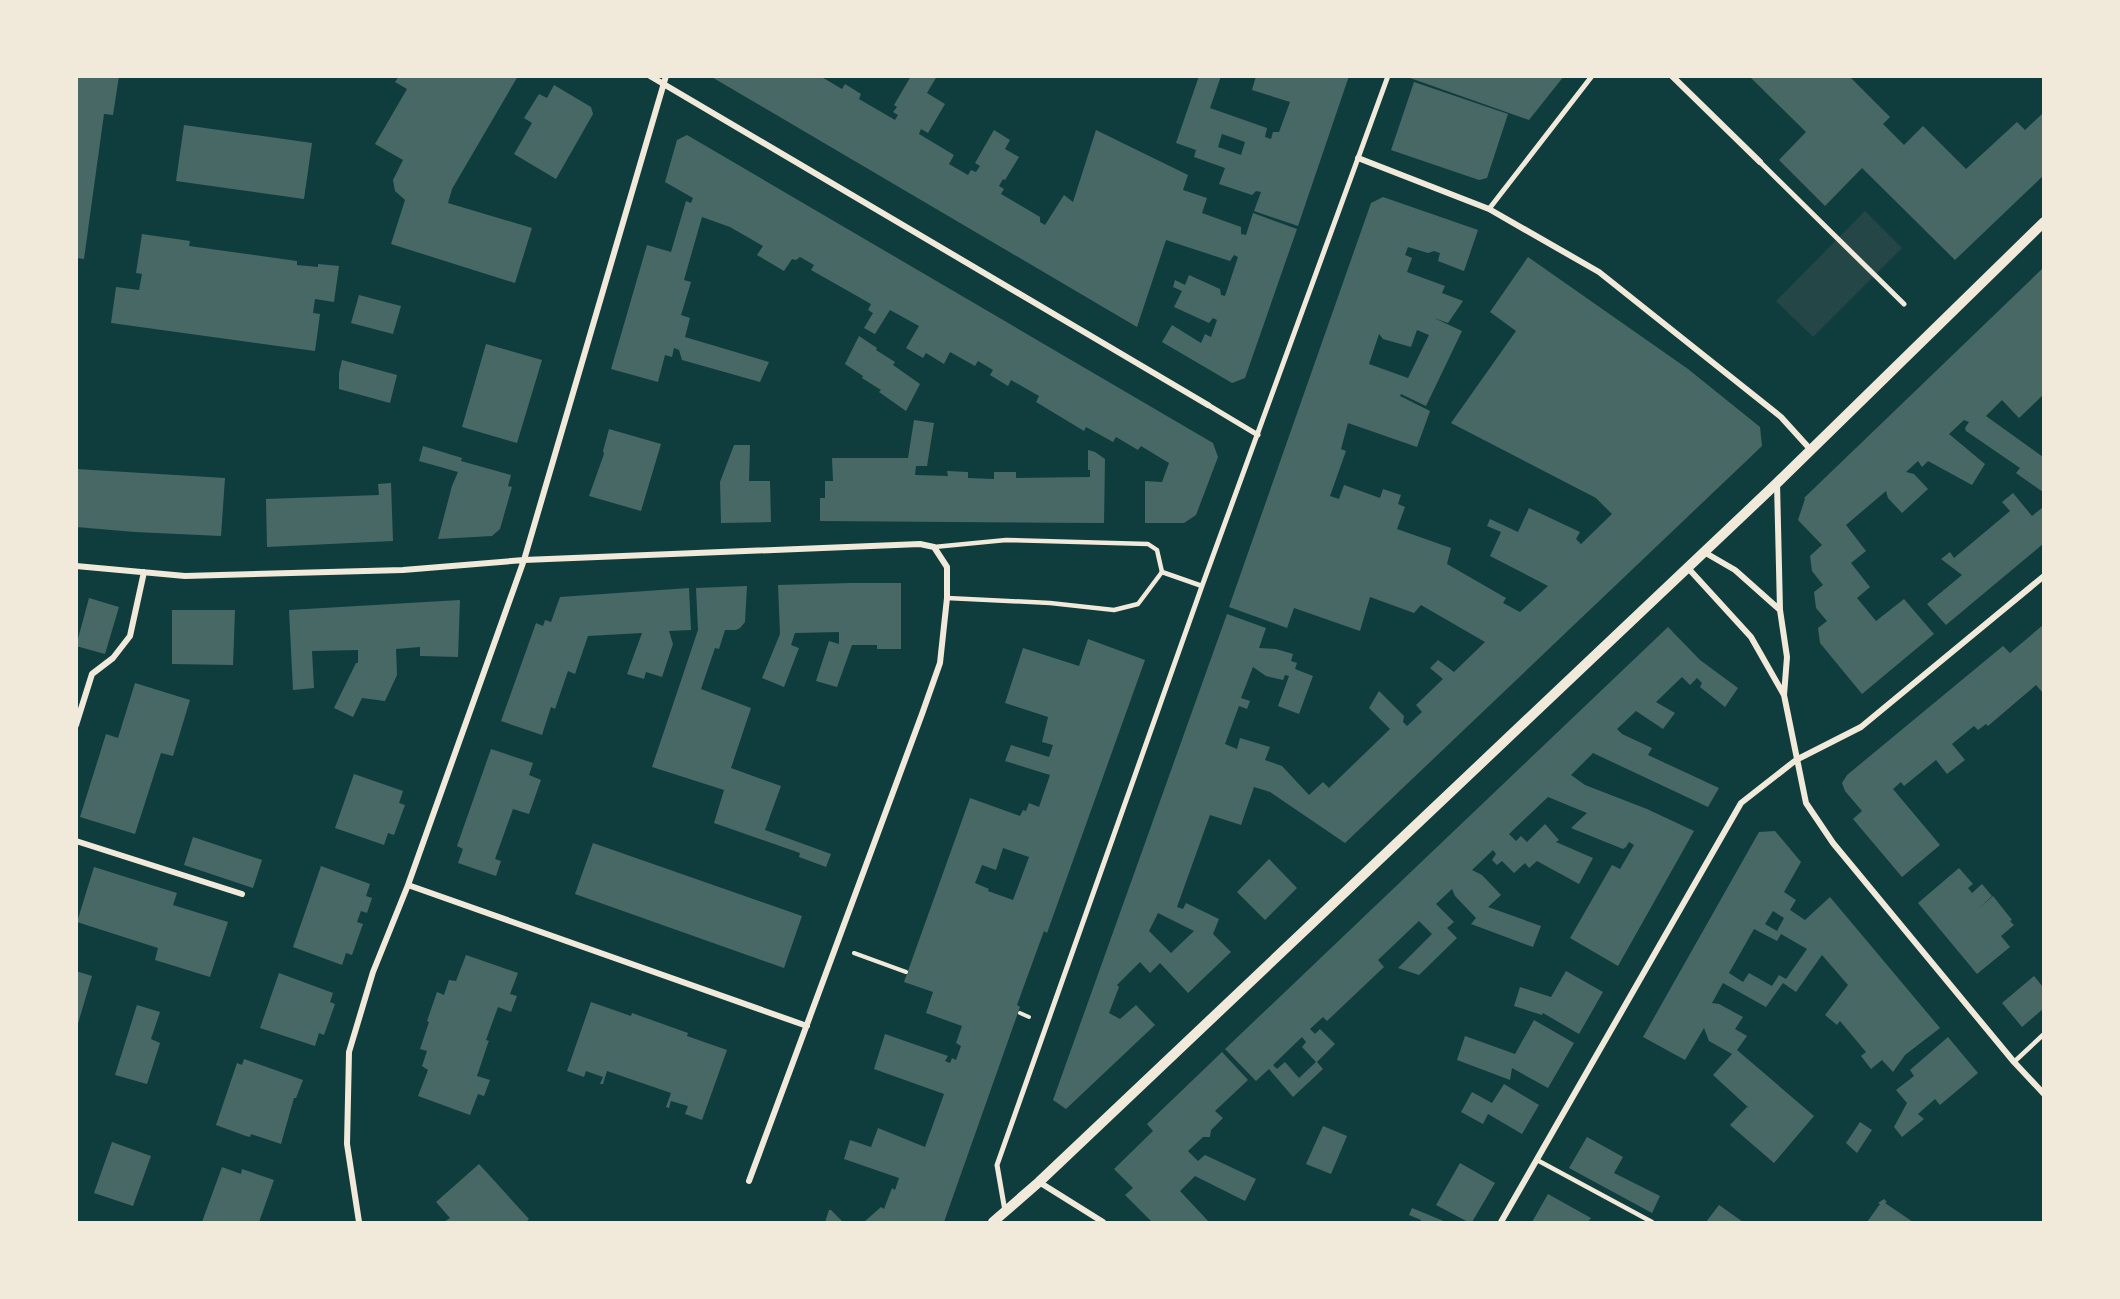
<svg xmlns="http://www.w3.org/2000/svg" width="2120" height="1299" font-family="Cabin,sans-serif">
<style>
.green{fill:#244646}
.building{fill:#486865;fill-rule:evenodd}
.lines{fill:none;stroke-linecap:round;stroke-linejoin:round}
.path{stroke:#f1e9da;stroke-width:4}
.service{stroke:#f1e9da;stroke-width:4.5}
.pedestrian{stroke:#f1e9da;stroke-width:5}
.minor{stroke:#f1e9da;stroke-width:6}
.tertiary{stroke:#f1e9da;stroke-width:10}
</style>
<rect width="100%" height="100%" fill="#0f3d3e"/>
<!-- green -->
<path class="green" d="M1865,211L1902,248L1813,337L1776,301Z"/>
<!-- building -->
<path class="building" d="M76,76H119L113,115L104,114L84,259L76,258Z
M399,76H518L452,189L448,203L532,228L515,283L391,244L405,200L395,191L393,180L403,160L375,144L407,89L395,82Z
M710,76H820L842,89L845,84L861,94L859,99L895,120L898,115L893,112L897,107L894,105L911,76H937L927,93L945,104L928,133L921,129L919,134L954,155L949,164L968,175L971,170L976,172L980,166L975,163L994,130L1010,140L1005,149L1019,157L1005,180L1003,179L999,186L1004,189L1001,194L1040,217V222L1045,225L1064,195L1073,202L1096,130L1188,175L1183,190L1207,198L1202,213L1241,227V234L1246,235L1253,213L1297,229L1245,378L1232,383L1162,342L1172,325L1201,343L1205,334L1211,337L1217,320L1213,318L1209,323L1174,307L1182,291L1173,287L1175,280L1185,285L1189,275L1220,289L1221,295L1225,296L1238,257L1234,255L1230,261L1166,240L1137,327Z
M1199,76H1221L1210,108L1267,128L1265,137L1271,139L1273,132H1279L1290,102L1252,90L1256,76H1349L1298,226L1254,211L1261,192L1256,191L1252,195L1219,184L1225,168L1194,157L1196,150L1176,143ZM1222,134L1245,142L1241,155L1218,147Z
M1411,76H1564L1529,120L1410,78Z
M1749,76H1849L1890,117L1883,124L1904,145L1923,126L1966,169L2017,122L2025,130L2043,113V176L1955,260L1862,168L1825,206L1779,160L1806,132Z
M1414,82L1508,114L1487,178L1479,180L1391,150Z
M554,85L591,107L593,114L556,179L514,154L532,123L524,118L539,94L547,98Z
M184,125L312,143L304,199L176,181Z
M687,135L1213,443L1218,457L1196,515L1184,523H1145V481L1162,482L1169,463L1141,446L1138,450L1116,437L1113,442L1086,427L1084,431L1036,402L1039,396L1011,380L1008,386L990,375L993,370L978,361L975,366L950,352L944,364L926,353L923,358L906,348L919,326L890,310L875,334L864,328L873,313L868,310L871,304L811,270L814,265L800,257L796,260L792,259L784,271L757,255L763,246L730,227L702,217L684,280L691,282L681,315L690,318L685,337L769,362L760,382L682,360L679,350L674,348L672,357L665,355L658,382L611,369L647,245L671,252L686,201L691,203L693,198L665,182L677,140Z
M1383,197L1478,230L1464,271L1438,261L1440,253L1434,251L1428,253L1408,247L1405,255L1412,258L1407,272L1445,286L1442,293L1463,301L1448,323L1434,318L1462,331L1426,406L1401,394L1400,396L1430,411L1417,447L1348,423L1341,449L1346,451L1330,496L1339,499L1344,485L1380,498L1383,489L1401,495L1398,504L1405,507L1397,529L1451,548L1447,564L1506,598L1503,603L1520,612L1548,586L1490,556L1501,532L1487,526L1490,519L1518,532L1529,508L1580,532L1576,539L1581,544L1612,514L1596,498L1451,423L1516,331L1490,312L1528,257L1688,369L1760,427L1762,446L1345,843L1270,792L1254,787L1241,825L1210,815L1177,907L1183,909L1186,903L1219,919L1213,934L1231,952L1188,993L1160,963L1150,973L1140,962L1117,985L1119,987L1109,1013L1120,1019L1136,1005L1155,1025L1066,1109L1053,1100L1227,614L1266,628L1259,648L1276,649L1293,654L1291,661L1297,663L1295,669L1313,676L1299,714L1278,706L1289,676L1285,675L1283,680L1266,676L1253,667L1241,698L1250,701L1247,709L1239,706L1225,744L1237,749L1240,738L1270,747L1265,760L1282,766L1309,795L1323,782L1329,788L1390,729L1369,708L1379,691L1404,716L1403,722L1407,726L1422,712L1416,705L1443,679L1430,668L1438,660L1454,672L1485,642L1421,605L1414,613L1370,597L1360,631L1294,608L1287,628L1229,607L1371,203ZM1417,330L1429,335L1408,378L1369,364L1379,334L1383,339L1411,347ZM1158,913L1194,931L1171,953L1149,931Z
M142,234L190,241L189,246L297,261V265L318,267V264L339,266L334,302L315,299L313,313L320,314L315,351L111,323L116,287L139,290L142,274L136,273Z
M2043,268V395L2019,418L2002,400L1986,416L2043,457V492L2016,473L2020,468L1966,431L1965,428L1969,422L1964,420L1949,434L1985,464L1972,485L1928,461L1922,467L1918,461L1906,472L1914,474L1928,489L1902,513L1888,498L1886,491L1846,525L1866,551L1851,563L1870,587L1857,598L1876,621L1904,599L1934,634L1862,694L1820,643L1818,628L1827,621L1816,608L1814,592L1823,585L1812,571L1810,556L1822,545L1798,520L1805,499L1804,498Z
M359,295L401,306L393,334L351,323Z
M859,336L877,348L876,350L895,362L893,365L920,384L906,411L879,392L881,390L862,378L863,376L845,364Z
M486,344L542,360L517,443L462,427Z
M342,360L397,375L390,403L339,389V373Z
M914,420L934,423L927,466H916L915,475L948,476L947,471L968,472V478L994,479V472H1016V478L1090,477V470H1088V450L1095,452L1105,459L1104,523L820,521V498H825V481H833L832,458H908Z
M609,429L661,444L641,511L589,496L604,454L603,451Z
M734,445H750L749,481H770L771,522L721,523L720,482Z
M423,446L462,458L461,461L511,475L508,486L512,487L500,529L492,536L438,539L452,486L458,472L419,461Z
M76,469L225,478L221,536L135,532L76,527Z
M391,483L393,541L267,547L266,499L379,495L378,484Z
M2013,493L2032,516L2043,507V526L2042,528L2043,530V544L1946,625L1927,604L1962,575L1941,559L1950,552L1954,558L2010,511L2002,502Z
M851,583H901V649H877V645H852L837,687L816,681L829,641L839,644V632L795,633L791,645L799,648L784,687L762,678L780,634L778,585Z
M747,586L745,622L740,628L736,630H725L719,649L715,648L701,689L751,708L731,768L781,786L765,830L831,854L826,867L799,857L800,853L714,823L724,790L652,767L698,630L696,588Z
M689,588L691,630L669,631L673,644L662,677L646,672L644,679L627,674L642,633L588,636L575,674L568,671L555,709L551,707L542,735L501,721L536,623L543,626L545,620L551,622L560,597Z
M89,598L119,607L105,654L76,646Z
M460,600L458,657L420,656V647L396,649L397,675L385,701L362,698L353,717L334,708L356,663H358V650L312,651L314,688L293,690L289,610Z
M172,610H235L233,665L172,664Z
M2043,625V690L2042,692L2036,685L1988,726L1986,724L1978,730L1974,726L1952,744L1965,760L1947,774L1936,760L1904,786L1901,782L1893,789L1940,845L1902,877L1853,819L1862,811L1845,791L1842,783L1847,775L2003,646L2010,653Z
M1668,627L1700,660L1738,688L1725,707L1700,687L1702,683L1697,678L1690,685L1682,677L1656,702L1675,713L1663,729L1636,711L1617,729L1622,734L1652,748L1648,755L1719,788L1708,807L1593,753L1571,775L1585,785L1647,809L1694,831L1618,966L1570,938L1612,865L1620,869L1634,845L1629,842L1626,847L1623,849L1571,828L1587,813L1548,797L1509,834L1516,841L1521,836L1527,842L1545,824L1559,840L1556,842L1593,858L1579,884L1537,861L1529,868L1525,863L1514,873L1502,861L1497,865L1492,860L1496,854L1493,850L1472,870L1482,875L1501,895L1488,907L1541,926L1533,947L1471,924L1476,918L1455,896L1452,889L1436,904L1454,922L1447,928L1457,938L1419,975L1398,968L1432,934L1419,921L1378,960L1384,967L1327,1021L1323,1017L1310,1029L1315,1034L1320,1029L1335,1044L1317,1062L1323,1069L1293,1097L1269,1069L1256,1081L1225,1049ZM1302,1037L1306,1042L1302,1047L1316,1062L1299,1078L1285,1062L1277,1069L1273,1065Z
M1088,639L1145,660L1047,933L1044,931L1017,1005L1020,1007L944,1222H864L881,1207L884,1209L892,1188L895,1190L899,1178L844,1159L850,1140L871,1147L878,1128L925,1147L944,1094L874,1069L885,1034L948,1056L945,1061L950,1063L952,1058L956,1060L961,1046L956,1043L962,1026L926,1013L933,992L904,982L970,798L1020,816L1023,810L1026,811L1029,803L1039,807L1050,775L1005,761L1011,745L1049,757L1053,745L1042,742L1048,717L1005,703L1023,648L1079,666ZM1003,848L1029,857L1013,900L988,891L989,889L975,883L982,865L996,870Z
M135,683L190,700L173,756L161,753L135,834L80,817L106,734L118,738Z
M491,749L533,763L529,775L541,780L529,814L513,809L495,859L501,861L496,876L458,863L463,849L457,846Z
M354,774L403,791L399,803L405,805L394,835L388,833L384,845L335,828Z
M1775,831L1801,862L1784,892L1796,900L1790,910L1805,920L1830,897L1940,1028L1905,1055L1893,1072L1882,1060L1871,1069L1861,1056L1866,1052L1840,1021L1837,1025L1825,1015L1848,985L1822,955L1796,992L1783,983L1766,1007L1723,983L1712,1003L1719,1004L1743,1017L1735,1029L1747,1036L1737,1050L1814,1116L1774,1163L1730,1125L1747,1107L1749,1108L1713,1075L1732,1054L1709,1041L1704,1028L1685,1060L1643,1037L1759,832ZM1773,911L1784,918L1777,931L1765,924ZM1754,929L1777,941L1781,934L1807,949L1786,979L1779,975L1772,986L1749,973L1743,982L1729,973Z
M193,837L262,860L253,888L184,865Z
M593,843L802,916L784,968L575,894Z
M1269,859L1297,888L1265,920L1237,892Z
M321,866L370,884L366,896L372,898L367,913L361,911L357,922L363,924L352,955L346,953L342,965L293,947Z
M94,867L177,893L173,905L228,922L210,977L155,960L158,948L77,922Z
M1959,868L1973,884L1968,888L1972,893L1982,884L1992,896L1978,909L1993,896L2012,920L2010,921L2014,925L2001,936L2010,947L1977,974L1918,903Z
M466,955L518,973L510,994L517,996L511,1012L498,1007L486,1040L489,1041L488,1043L477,1076L490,1080L484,1096L478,1094L470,1115L418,1096L428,1070L422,1066L427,1051L420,1049L429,1022L427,1021L437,992L444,995L449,980L456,981Z
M76,971L92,976L77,1027H76Z
M1566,971L1603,992L1579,1034L1543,1013L1542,1015L1514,1006L1520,987L1551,997Z
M279,973L333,993L330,1002L335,1004L324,1035L319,1033L315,1046L260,1028Z
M2034,976L2043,987V1009L2022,1027L2002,1003Z
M591,1002L631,1016L632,1013L688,1033L687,1036L727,1050L702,1120L685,1114L688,1106L671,1101L669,1108L666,1107L671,1093L607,1071L603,1084H600L603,1077L586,1071L584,1077L567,1071Z
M137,1005L160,1012L151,1039L160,1043L147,1084L115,1075Z
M1534,1020L1574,1043L1548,1088L1512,1068L1510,1080L1457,1060L1465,1036L1515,1054Z
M1948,1037L1978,1073L1940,1105L1935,1099L1918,1114L1924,1119L1902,1137L1894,1127L1907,1103L1896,1090L1914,1076L1910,1070Z
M1222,1052L1248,1080L1215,1111L1223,1118L1211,1130L1210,1137H1203L1188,1151L1198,1161L1205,1155L1256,1179L1245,1201L1195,1176L1180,1191L1209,1222H1152L1125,1195L1133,1188L1114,1169L1153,1131L1147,1124Z
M244,1059L303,1080L296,1098H294L281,1144L251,1134L250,1137L246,1136L216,1125L237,1063L242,1065Z
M1504,1084L1539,1105L1522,1134L1488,1114L1483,1124L1461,1112L1472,1092L1492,1103Z
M1860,1122L1872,1130L1857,1153L1846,1143Z
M1323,1126L1347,1136L1331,1174L1306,1164Z
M1587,1137L1623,1157L1614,1173L1660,1196L1652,1213L1569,1168Z
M112,1142L151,1156L133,1206L94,1193Z
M1460,1163L1495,1183L1472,1222H1468L1436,1205Z
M479,1164L529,1219L526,1222H444L450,1218L436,1202Z
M222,1167L241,1174L242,1169L274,1180L259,1222H202Z
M1548,1194L1591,1218L1588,1222H1532Z
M1884,1199L1887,1202L1885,1203L1913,1222H1867L1880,1204L1878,1203Z
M1719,1205L1743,1222H1706Z
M1412,1208L1446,1222H1420L1421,1220L1409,1215Z
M829,1210H831L843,1222H825Z"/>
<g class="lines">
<!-- path -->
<path class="path" d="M854,953L906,972
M1020,1013L1029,1017"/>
<!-- service -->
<path class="service" d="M934,547L1006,540L1148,544L1157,550L1162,572L1138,604L1114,610L1050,603L947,598
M2014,1062L2044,1034
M1537,1160L1652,1222"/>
<!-- pedestrian -->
<path class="pedestrian" d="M1760,162L1904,304
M1489,209L1592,76
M1208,405L1258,435
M1162,572L1202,586
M1005,1211L997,1165L1202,586L1388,76"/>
<!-- minor -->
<path class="minor" d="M650,76L1208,405
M1672,76L1760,162
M1358,158L1489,209L1599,272L1781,417L1810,449
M1777,483L1780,610
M1704,552L1735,570L1780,610L1787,657L1784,695L1806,803L1833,843L2014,1062L2044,1094
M76,566L185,576L403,570L524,560L920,544L934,547L947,567V598L940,663L922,714L749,1181
M1688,568L1751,637L1784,695
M76,725L92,674L113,658L130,636L144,572
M76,841L242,894
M408,885L807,1026
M1039,1182L1103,1222
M359,1222L347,1144L349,1052L373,972L408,885L524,560L666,76
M1501,1222L1741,803L1796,760L1861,727L2044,576"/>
<!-- tertiary -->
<path class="tertiary" d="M993,1222L1039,1182L1777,483L2044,222"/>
</g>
<!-- border -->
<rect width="2120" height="1299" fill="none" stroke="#f1e9da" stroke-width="156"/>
</svg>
